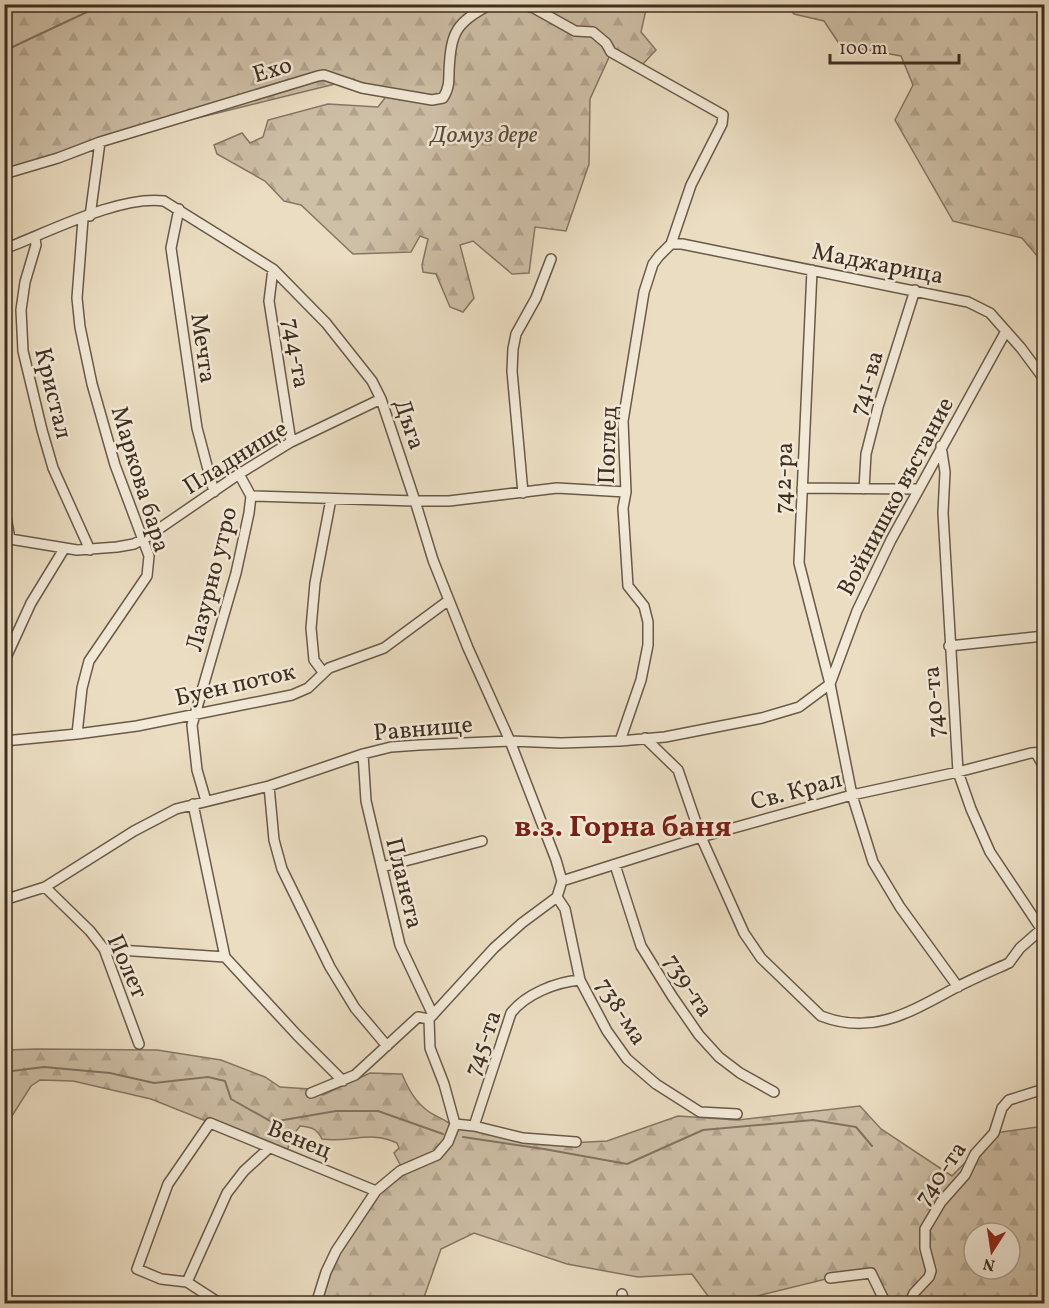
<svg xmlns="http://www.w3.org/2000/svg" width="1049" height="1308" font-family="Vollkorn,serif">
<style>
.forest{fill:url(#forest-firs);stroke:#867664;stroke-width:1.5;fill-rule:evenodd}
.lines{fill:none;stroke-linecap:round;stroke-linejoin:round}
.stream{stroke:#827461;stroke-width:2}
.minor-casing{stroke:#695a49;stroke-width:12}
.minor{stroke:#f2e9d7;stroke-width:9}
.labels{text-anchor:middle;stroke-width:5;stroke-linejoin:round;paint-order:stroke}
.street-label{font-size:24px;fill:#3e2e21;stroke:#f2e9d7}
.park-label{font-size:24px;font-style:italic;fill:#5b4b3c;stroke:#f2e9d7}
.district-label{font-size:30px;font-weight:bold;fill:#7a1f14;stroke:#f2e9d7}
</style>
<defs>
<pattern id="forest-firs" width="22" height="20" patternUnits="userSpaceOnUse" patternTransform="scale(1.5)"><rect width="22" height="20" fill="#cebfa7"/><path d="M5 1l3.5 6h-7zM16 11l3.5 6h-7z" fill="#b2a48f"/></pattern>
</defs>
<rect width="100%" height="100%" fill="#ebddc2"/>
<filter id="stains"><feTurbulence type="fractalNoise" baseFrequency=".00333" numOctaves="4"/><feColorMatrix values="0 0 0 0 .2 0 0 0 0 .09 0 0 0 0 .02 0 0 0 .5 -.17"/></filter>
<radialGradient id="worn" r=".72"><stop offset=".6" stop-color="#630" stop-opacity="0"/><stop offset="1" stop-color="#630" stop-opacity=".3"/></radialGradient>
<!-- forest -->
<path class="forest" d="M5,5H647L641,32L656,50L643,64L611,53L590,99L589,164L566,231L535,227L529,273L512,274L473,241L460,245L474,298L463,312L450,307L436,274L423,272L422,265L428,239L420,236L411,252L353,254L301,205L284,201L265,181L217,154L214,145L242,133L250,143L263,137L268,120L328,104L378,107L385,98L364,83L335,84L100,142L5,174Z
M787,5H1044V264L1022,238L953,221L895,120L913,85L901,56L840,45L824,21L794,14Z
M37,1049L157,1050L221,1060L265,1077L280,1087L310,1089L323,1095L370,1073L402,1074C408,1088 415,1102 428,1111C434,1116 443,1118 450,1124L449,1129L437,1155L455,1124L569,1143L607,1141L678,1116L738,1120L860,1106L881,1129L952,1176L994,1133L1044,1126V1303H886L870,1273L830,1278L729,1303H713L692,1274L638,1277L567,1264L474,1233L441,1249L422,1303H321L330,1266L376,1191L403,1170L394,1153L399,1148L397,1143C370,1130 350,1143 322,1139C317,1129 312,1127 300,1126L293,1135L286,1153L151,1099L73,1081L40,1080L31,1086L5,1127V1050ZM974,1233H1010V1269H974Z"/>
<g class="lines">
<!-- stream -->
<path class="stream" d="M4,51L104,4
M4,1072L44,1067L110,1073L154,1083L208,1077L225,1081L231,1099L272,1122L336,1111H378L443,1134
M463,1137L544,1149L627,1164L703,1130L813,1120L856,1127L872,1146"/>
<defs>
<path id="minor" d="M520,4L534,8L575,31L593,32L606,43L611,52L723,115L722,124L691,185L671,244L659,256L653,264L644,292L623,421L626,492L623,508L628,586L644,606L648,622V645L641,680L620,741
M4,174L58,158L100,142L318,76L324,75L362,88L432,100L443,98C449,89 449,81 449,71C451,31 456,23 491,4
M179,209L171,248L197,428L214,492
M90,216L100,142
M35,238L36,245L25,282L21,310L23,351L42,430L53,468L90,550
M671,244H682L968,302L990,313L1021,348L1044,379
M4,249C47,233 119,195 164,201L273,269L326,323L372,381L381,399L415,501L433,560L468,648L510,741L556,860L562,881L557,897
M273,269L269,301L291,442
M812,270L799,563L830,684L852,795L873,862L900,907L958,987
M941,446L945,472L943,513L958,772L971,809L990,852L1044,933
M802,488L918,489
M864,489L866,454L878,407L915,290
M523,493L512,371L513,349L516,334L536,298L551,259
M251,496L415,501H449L557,488L626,492
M4,506L10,539
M4,538L77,550L117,547L134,544L150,535L239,474L291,442L381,399
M949,646L1044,636
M4,662L31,603L64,549
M323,672L314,660L311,628L315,583L331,499
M830,684L857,611L891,540L1006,331
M77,734L82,688L89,661L147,576L149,556L115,465L92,384L80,327L77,298L83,219
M645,738L678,770L701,837L744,933L761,958L821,1016C873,1036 910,1012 955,988C972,979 991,971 1009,963L1020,948L1044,927
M4,741L77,734L137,726L292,695L308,688L329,668L384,648L449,600
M1036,753L1044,767
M363,754L366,801L400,945L433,1015
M269,786L274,840L282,869L330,967L355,1008L387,1046
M206,801L197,770L192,725L236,573L249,513L251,496L239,474
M193,804L225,957L297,1035L343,1081
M615,865L641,946L672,996L699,1035L719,1057L740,1073L774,1092
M382,867L482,841
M562,881L701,837L852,795L958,772L1031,753L1044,752
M45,887L90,931L104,949L139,1044
M557,897L565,909L580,980L607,1031L627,1059L656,1084L700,1112L737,1114
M4,900L45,887L134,831L176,809L269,786L363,754L391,747L419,745L510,741L561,743L620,741L665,737L762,718L799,707L830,684
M104,949L225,957
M311,1093L355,1075L418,1017L429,1019
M455,1124L474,1126L523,1138L576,1142
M474,1126L511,1013C526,994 556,982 580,980
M830,1278L871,1273L886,1304
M187,1282L227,1193L244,1171L269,1148
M622,1294L624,1304
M221,1304L187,1282L161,1279L137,1269L168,1184L210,1123L376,1191
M316,1304L326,1272L336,1251L376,1191L400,1171L437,1155L448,1142L455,1124L444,1084L430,1048L429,1019L494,948L522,923L557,897
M909,1304L914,1293L929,1277L931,1271L925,1248V1229L941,1202L965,1175L975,1154L994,1133L1002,1108L1009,1100L1044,1089"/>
</defs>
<!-- minor casing -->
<use href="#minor" class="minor-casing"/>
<!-- minor -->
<use href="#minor" class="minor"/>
</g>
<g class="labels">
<!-- street labels -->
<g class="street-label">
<text transform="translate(272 69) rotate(-17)" y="8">Ехо</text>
<text transform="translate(878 263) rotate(11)" y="8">Маджарица</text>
<text transform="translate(204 348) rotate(82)" y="8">Мечта</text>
<text transform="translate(297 353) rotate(81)" y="8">744-та</text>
<text transform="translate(866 383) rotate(-73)" y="8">741-ва</text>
<text transform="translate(54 393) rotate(76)" y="8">Кристал</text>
<text transform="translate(410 424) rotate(71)" y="8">Дъга</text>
<text transform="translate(607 445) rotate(-88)" y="8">Поглед</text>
<text transform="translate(235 457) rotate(-32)" y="8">Пладнище</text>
<text transform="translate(783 478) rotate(-88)" y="8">742-ра</text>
<text transform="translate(141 479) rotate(73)" y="8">Маркова бара</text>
<text transform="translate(895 496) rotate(-62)" y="8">Войнишко въстание</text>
<text transform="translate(211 579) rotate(-76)" y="8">Лазурно утро</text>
<text transform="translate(235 684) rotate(-13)" y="8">Буен поток</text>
<text transform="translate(933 702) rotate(-94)" y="8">740-та</text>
<text transform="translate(423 728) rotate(-5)" y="8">Равнище</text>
<text transform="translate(796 790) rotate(-15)" y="8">Св. Крал</text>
<text transform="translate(405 883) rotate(76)" y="8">Планета</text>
<text transform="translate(128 966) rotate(66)" y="8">Полет</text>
<text transform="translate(689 985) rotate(57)" y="8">739-та</text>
<text transform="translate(622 1011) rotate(58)" y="8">738-ма</text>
<text transform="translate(482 1043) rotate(-70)" y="8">745-та</text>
<text transform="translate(300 1139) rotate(22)" y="8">Венец</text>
<text transform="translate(940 1173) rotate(-55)" y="8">740-та</text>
</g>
<!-- park labels -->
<g class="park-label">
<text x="484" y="142">Домуз дере</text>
</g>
<!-- district labels -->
<g class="district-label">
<text x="623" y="836">в.з. Горна баня</text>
</g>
</g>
<!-- margin -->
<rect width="1049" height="1308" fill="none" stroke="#ebddc2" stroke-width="24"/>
<rect x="6" y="6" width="1037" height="1296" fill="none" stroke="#3e2e21" stroke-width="3"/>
<rect x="12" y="12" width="1025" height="1284" fill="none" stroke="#3e2e21" stroke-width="1.5"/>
<!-- north arrow -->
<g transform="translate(992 1251) rotate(192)"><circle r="28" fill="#f2e9d7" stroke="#aa9e8e" stroke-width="1.5"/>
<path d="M0-4.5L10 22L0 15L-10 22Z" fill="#8f2418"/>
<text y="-9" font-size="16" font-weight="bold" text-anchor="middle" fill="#3e2e21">N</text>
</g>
<!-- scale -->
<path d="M830 54v9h129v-9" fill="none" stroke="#3e2e21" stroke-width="3"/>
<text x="839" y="54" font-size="18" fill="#3e2e21" stroke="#f2e9d7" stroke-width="4.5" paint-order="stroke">100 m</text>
<rect width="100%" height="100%" filter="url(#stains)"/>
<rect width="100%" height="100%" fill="url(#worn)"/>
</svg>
